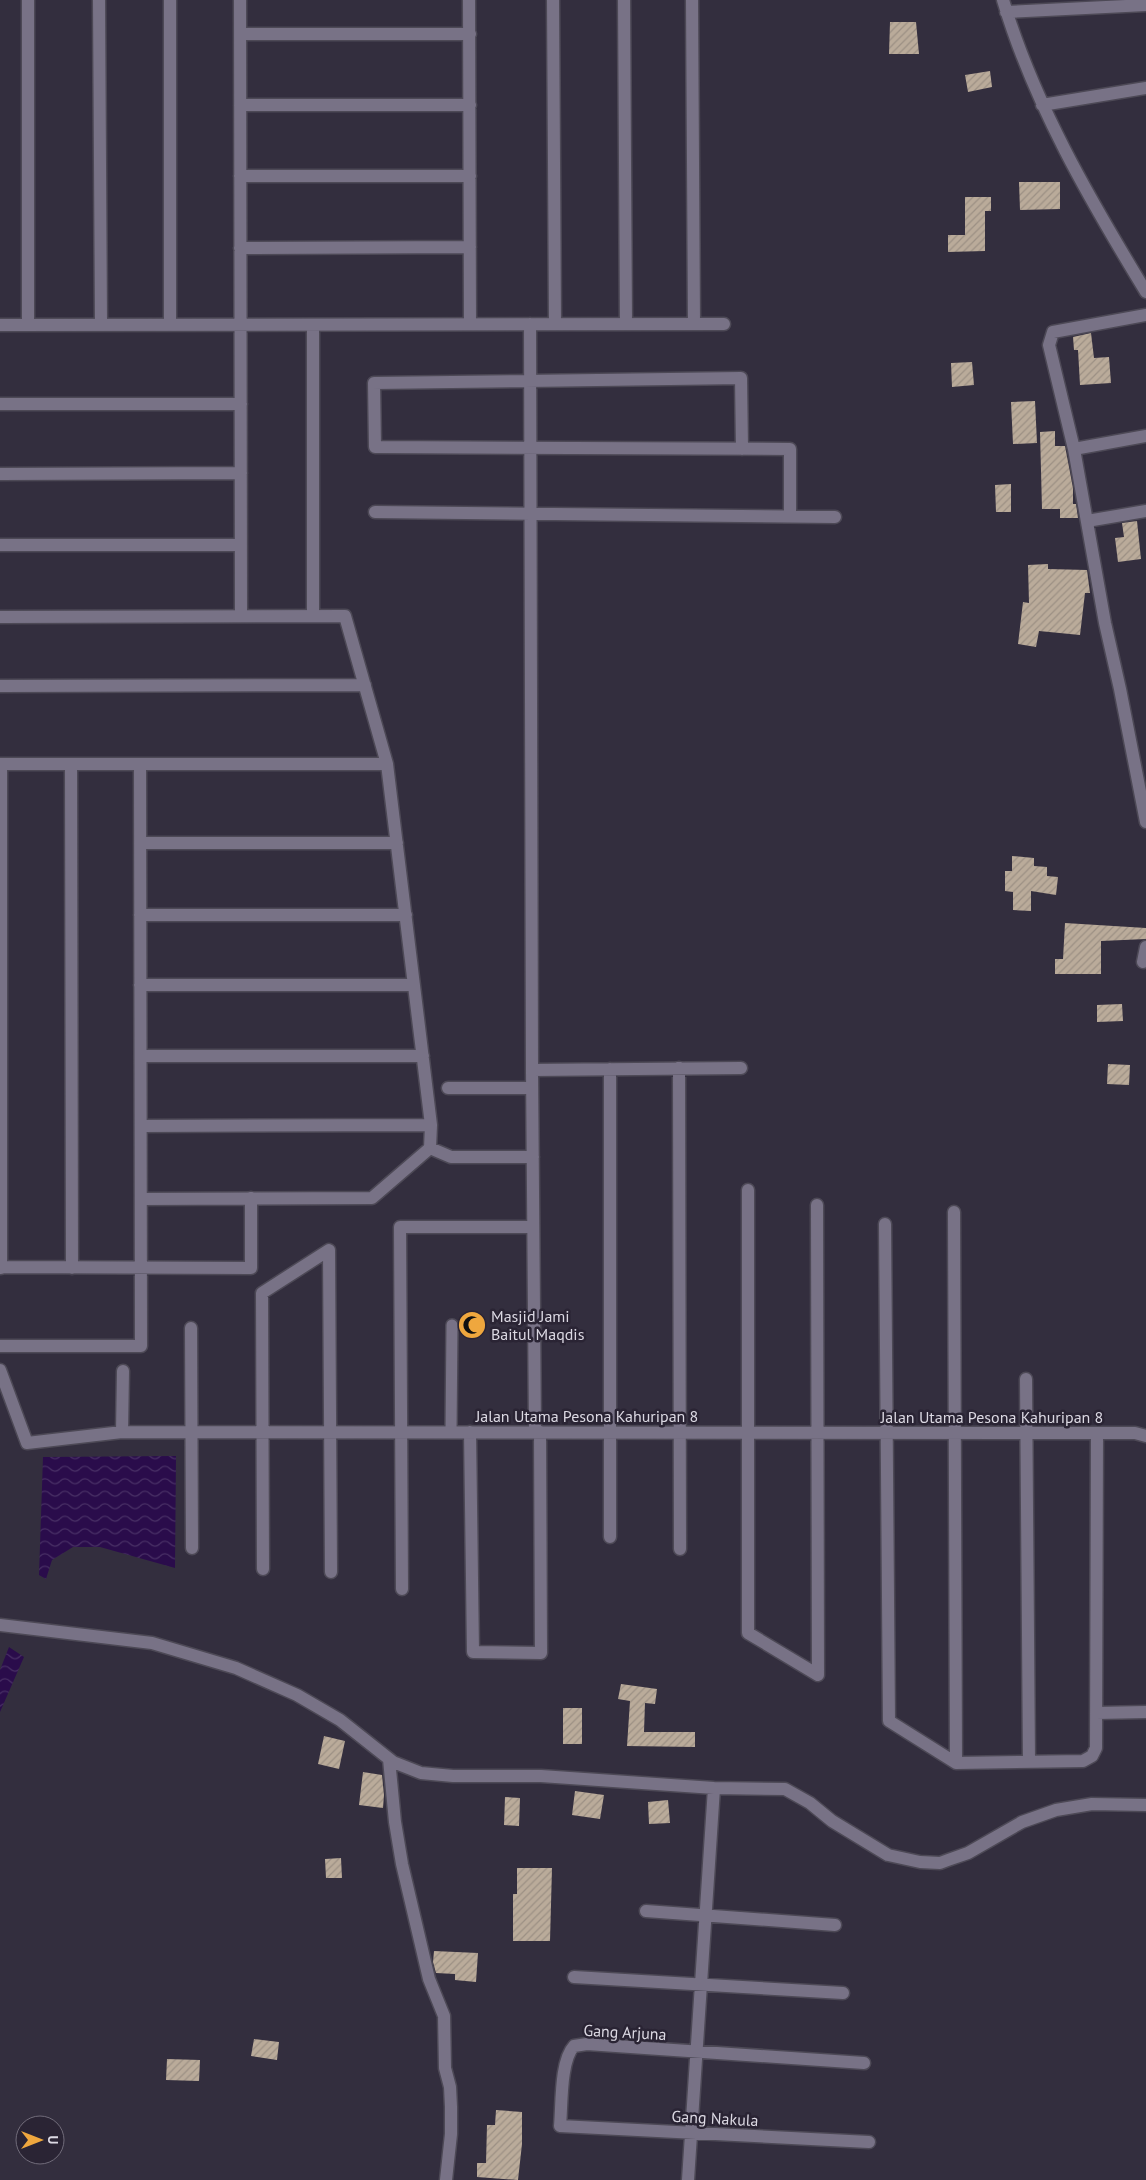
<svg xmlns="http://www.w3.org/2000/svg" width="1146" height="2180" font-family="'PT Sans',sans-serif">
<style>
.water{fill:url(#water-waves)}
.building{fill:url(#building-hatch)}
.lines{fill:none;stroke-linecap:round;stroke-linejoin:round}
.service-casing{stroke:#4d4956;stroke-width:14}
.minor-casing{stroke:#4d4956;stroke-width:15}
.service{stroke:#787286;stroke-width:11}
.minor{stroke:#787286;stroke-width:12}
.labels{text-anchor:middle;stroke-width:5;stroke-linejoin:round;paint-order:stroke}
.poi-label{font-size:16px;fill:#dcd9e3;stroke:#2a2434;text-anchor:start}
.street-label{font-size:16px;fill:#dcd9e3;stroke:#2a2434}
</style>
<defs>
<pattern id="water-waves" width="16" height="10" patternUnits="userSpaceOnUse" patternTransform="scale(1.25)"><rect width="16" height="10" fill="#2a0c4b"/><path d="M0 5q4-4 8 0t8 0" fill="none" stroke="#482f65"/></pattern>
<pattern id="building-hatch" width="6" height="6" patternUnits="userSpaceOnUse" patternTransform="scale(1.25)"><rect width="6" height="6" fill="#baab9a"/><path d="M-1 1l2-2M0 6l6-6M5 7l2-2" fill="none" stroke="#9c9084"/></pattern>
</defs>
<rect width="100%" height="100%" fill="#332e3e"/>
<!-- water -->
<path class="water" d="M176,1456L175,1568L100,1547H73L52,1560L46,1579L39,1575L43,1457Z
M9,1647L24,1657L0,1712V1670Z"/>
<!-- building -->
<path class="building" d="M890,22H916L919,54H889Z
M990,71L992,87L968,92L965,75Z
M1019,182H1060V209L1020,210Z
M965,197H991V211H985V251L948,252V235H965Z
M1091,333L1094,358L1109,357L1111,383L1080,385L1078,350H1074L1073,337Z
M972,362L974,385L952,387L951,363Z
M1035,401L1037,443L1013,444L1011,402Z
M1055,431V446H1065L1073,488V504H1076L1078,518H1060V509H1042L1040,432Z
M1011,484V512H996L995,485Z
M1137,521L1141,559L1118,562L1115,538L1124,537L1122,523Z
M1048,564V569L1087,570L1090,593H1085L1080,635L1039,631L1036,647L1018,644L1023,602L1029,603L1028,565Z
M1012,856L1034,858V866L1047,867V876L1058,877L1056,895L1031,891V911L1013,910V892L1005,891V871H1012Z
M1065,923L1146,928V939L1101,941V974H1055V959H1063Z
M1122,1004L1123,1021L1097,1022V1005Z
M1108,1064L1130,1065L1129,1085L1107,1084Z
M621,1684L657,1689L655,1704L645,1703L644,1732H695V1747L627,1746L630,1701L618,1699Z
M563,1708H582V1744H563Z
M324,1736L345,1741L339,1769L318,1764Z
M363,1772L382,1775L384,1795L383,1808L359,1805Z
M575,1791L604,1795L600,1819L572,1815Z
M505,1797L520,1798L519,1826L504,1825Z
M668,1800L670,1823L649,1824L648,1802Z
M341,1858L342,1878H326L325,1859Z
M517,1868H552L550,1941H513V1894H517Z
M434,1951L478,1953L476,1982L455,1980V1974L436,1973L433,1962Z
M254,2039L279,2042L277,2060L251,2056Z
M167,2059L200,2060L199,2081L166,2080Z
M496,2110L522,2112V2144L518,2180L477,2177V2163H486L487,2125H495Z"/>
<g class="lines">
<defs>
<path id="service" d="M451,1432L452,1325"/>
<path id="minor" d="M99,0L101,325
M170,0V325
M240,0L241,616
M469,0L470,324
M553,0L555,324
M624,0L626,324
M692,0L694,324
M1003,0C1034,104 1090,200 1146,292
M1006,12L1146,5
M240,34H470
M240,105H470
M1042,105L1146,88
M240,176H470
M240,248L470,247
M1146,315L1053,332L1049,345L1074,449L1105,623L1120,689L1146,822
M530,324L532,1070
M0,325L724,324
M28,325V0
M313,325V616
M0,404H241
M742,449L741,378L374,383L375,447L790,449V517
M1074,449L1146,436
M0,474L241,473
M375,512L835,517
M1087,521L1146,511
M0,545H241
M0,617L345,616L387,764L431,1125L430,1148L372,1198L141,1199
M0,686L365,685
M0,764H387
M1,764V1268
M71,764L72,1268
M140,843H397
M140,915H406
M1143,962L1146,947
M140,985H414
M141,1056H423
M679,1068L680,1549
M610,1069V1537
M448,1088H532
M141,1126L431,1125
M430,1148L451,1157H533
M748,1190V1633L818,1675L817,1205
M954,1212L956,1763
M885,1224L889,1721L956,1763L1083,1761L1092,1756L1096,1748L1097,1433
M0,1267L251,1268V1198
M191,1328L192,1548
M0,1346H141L140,764
M0,1370L27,1443L122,1432L1135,1433L1146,1436
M1026,1379L1029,1762
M122,1432L123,1371
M470,1432L473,1652L541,1653L540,1432
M535,1432L532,1070L741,1068
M263,1569L262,1293L329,1250L331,1572
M402,1589L400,1227H533
M0,1625L152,1643L236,1668L297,1695L340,1720L393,1762L421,1773L453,1776H541L714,1788L785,1789L810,1803L832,1821L888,1855L920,1862L940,1863L948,1860L968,1853L1022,1822L1056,1810L1092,1804L1146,1805
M1096,1713L1146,1712
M389,1759L395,1822L402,1864L429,1979L444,2016L445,2068L450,2087L451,2107V2134L446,2180
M646,1911L835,1925
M574,1977L843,1993
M864,2063L587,2044L574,2046C560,2061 562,2105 560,2126L869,2142
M688,2180L714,1788"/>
</defs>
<!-- service casing -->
<use href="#service" class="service-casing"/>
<!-- minor casing -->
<use href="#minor" class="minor-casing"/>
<!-- service -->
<use href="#service" class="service"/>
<!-- minor -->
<use href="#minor" class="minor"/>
</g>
<!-- icons -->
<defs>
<symbol id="mosque-disc" viewBox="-11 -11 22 22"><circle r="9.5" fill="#efa73e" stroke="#2a2434"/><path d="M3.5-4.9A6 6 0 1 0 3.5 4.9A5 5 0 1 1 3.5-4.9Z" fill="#111"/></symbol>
</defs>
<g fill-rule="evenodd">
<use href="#mosque-disc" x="456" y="1309" width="32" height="32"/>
</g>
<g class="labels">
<!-- poi labels -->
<g class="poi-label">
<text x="491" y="1322">Masjid Jami<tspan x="491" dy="18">Baitul Maqdis</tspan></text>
</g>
<!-- street labels -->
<g class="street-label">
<text x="587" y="1422">Jalan Utama Pesona Kahuripan 8</text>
<text x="992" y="1423">Jalan Utama Pesona Kahuripan 8</text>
<text transform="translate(625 2032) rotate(3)" y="6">Gang Arjuna</text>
<text transform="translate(715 2118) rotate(3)" y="6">Gang Nakula</text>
</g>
</g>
<!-- north arrow -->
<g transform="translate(40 2140) rotate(90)"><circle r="24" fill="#2a2434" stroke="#716c7a"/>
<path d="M0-4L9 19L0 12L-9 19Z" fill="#efa73e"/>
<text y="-8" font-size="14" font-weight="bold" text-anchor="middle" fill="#dcd9e3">U</text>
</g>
</svg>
